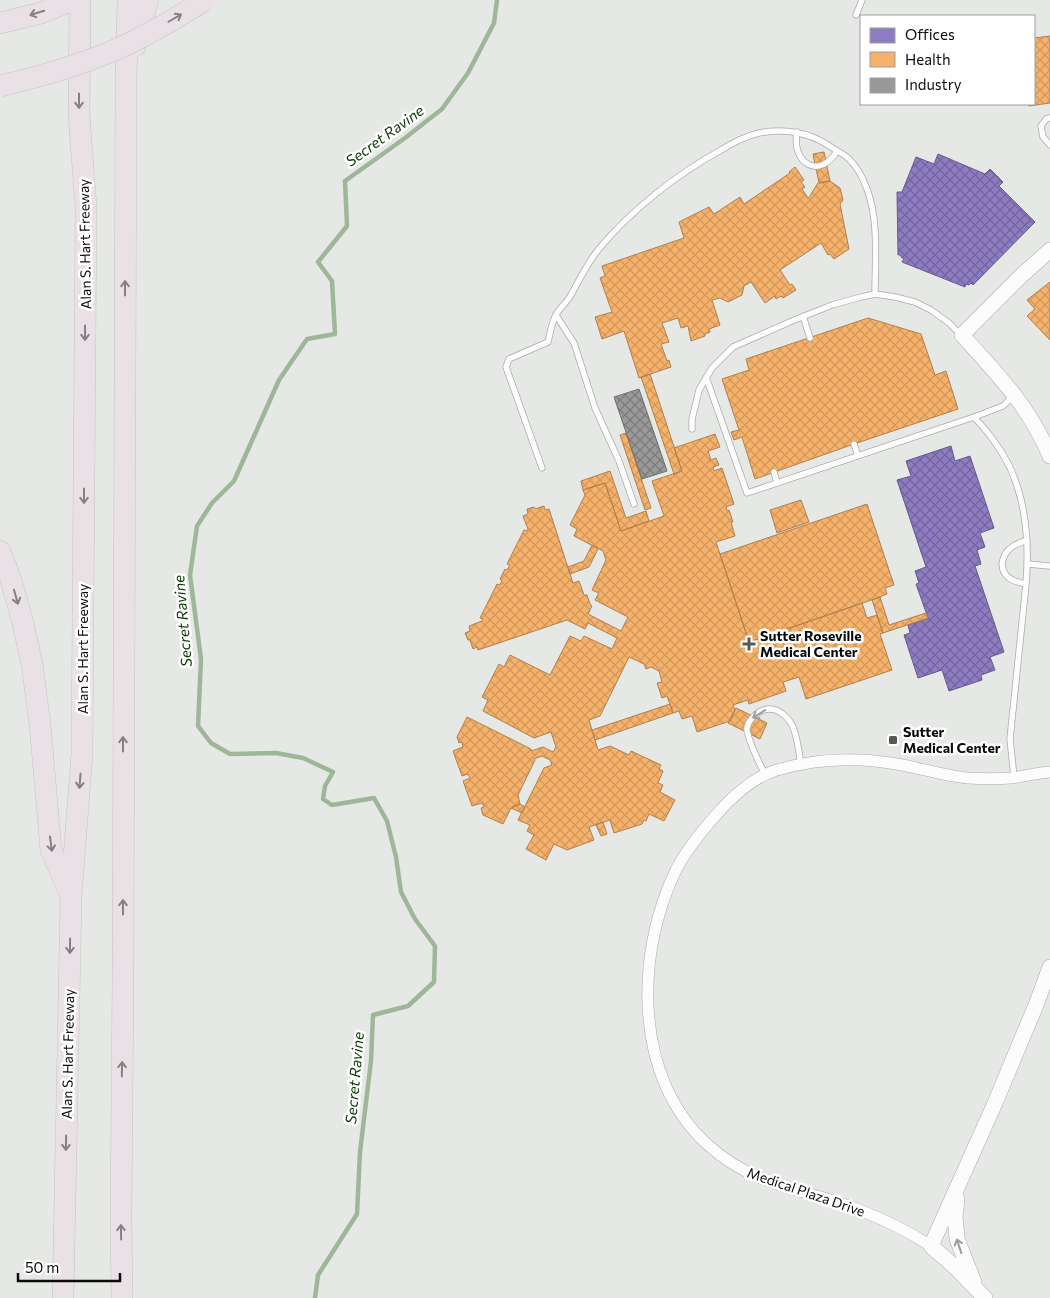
<svg xmlns="http://www.w3.org/2000/svg" width="1050" height="1298" font-family="Commissioner,sans-serif">
<style>
.offices{fill:url(#offices-cross-hatch);stroke:#675a8c}
.health{fill:url(#health-cross-hatch);stroke:#b0804e}
.industry{fill:url(#industry-cross-hatch);stroke:#6e6f6e}
.lines{fill:none;stroke-linecap:round;stroke-linejoin:round}
.stream{stroke:#9fb799;stroke-width:4.5}
.service-casing{stroke:#aaaca9;stroke-width:7}
.minor-casing{stroke:#aaaca9;stroke-width:12}
.tertiary-casing{stroke:#aaaca9;stroke-width:16}
.motorway-casing{stroke:#c5c6c4;stroke-width:22}
.service{stroke:#fbfcfb;stroke-width:5.5}
.minor{stroke:#fbfcfb;stroke-width:11}
.tertiary{stroke:#fbfcfb;stroke-width:15}
.motorway{stroke:#e9e1e6;stroke-width:21}
.motorway-bridge-casing{stroke:#c5c6c4;stroke-width:22;stroke-linecap:butt}
.motorway-bridge{stroke:#e9e1e6;stroke-width:21}
.oneway{stroke:#858183}
.oneway2{stroke:#9b9c9b}
.poi-dot{fill:#585957;stroke:#fff;stroke-width:2}
.labels{text-anchor:middle;stroke-width:5;stroke-linejoin:round;paint-order:stroke}
.street-label{font-size:14px;fill:#0b0c0a;stroke:#fff}
.poi-label{font-size:14px;font-weight:bold;fill:#0b0c0a;stroke:#fff;text-anchor:start}
.water-label{font-size:15px;font-style:italic;fill:#093800;stroke:#fff}
</style>
<defs>
<pattern id="offices-cross-hatch" width="8" height="8" patternUnits="userSpaceOnUse" patternTransform="scale(1.25)"><rect width="8" height="8" fill="#8e7cc3"/><path d="M0 0l8 8M0 8l8-8" fill="none" stroke="#72649d"/></pattern>
<pattern id="health-cross-hatch" width="8" height="8" patternUnits="userSpaceOnUse" patternTransform="scale(1.25)"><rect width="8" height="8" fill="#f6b26b"/><path d="M0 0l8 8M0 8l8-8" fill="none" stroke="#d2985b"/></pattern>
<pattern id="industry-cross-hatch" width="8" height="8" patternUnits="userSpaceOnUse" patternTransform="scale(1.25)"><rect width="8" height="8" fill="#999"/><path d="M0 0l8 8M0 8l8-8" fill="none" stroke="#7b7b7b"/></pattern>
</defs>
<rect width="100%" height="100%" fill="#e6e8e5"/>
<!-- offices -->
<path class="offices" d="M938,154L985,174L990,169L1003,182L999,186L1035,222L973,285L971,283L969,285L966,284L965,287L902,262L904,259L901,257V255H898L897,192H902L916,157L934,164Z
M951,446L955,461L970,456L994,528L980,533L985,547L977,550L981,564L975,566L1004,652L990,657L995,670L981,675L982,680L949,691L942,670L918,678L904,635L910,633L908,625L928,618L916,584L919,583L915,571L926,567L897,480L911,476L906,461Z"/>
<!-- health -->
<path class="health" d="M1050,36V103L1029,106V104H1034V38Z
M824,152L830,181L819,183L813,154Z
M795,167L804,180L801,182L805,187L802,189L808,198L811,195V194L818,183L830,181L840,188L843,200L840,204L849,249L834,259L830,254L828,255L821,243L780,270L790,285L792,284L796,290L783,298L781,296L776,299L775,296L765,303L751,282L744,286L742,295L728,302L720,298L712,300L720,325L709,329L710,332L705,334V336L691,341L688,326L681,328L678,318L662,323L669,342L661,344L667,361L669,360L671,367L639,378L624,331L602,339L595,317L612,312L600,278L605,276L602,266L684,238L679,222L709,207L714,214L740,197L744,204L790,173L789,172Z
M1050,282V340L1027,316L1035,309L1027,300Z
M868,318L921,334L935,375L946,371L958,409L854,444L755,479L742,437L734,440L731,432L739,430L722,379L749,370L746,359Z
M650,374L682,471L674,474L641,377Z
M626,433L651,508L645,510L620,435Z
M715,434L720,447L708,451L711,460L716,458L719,465L713,467L714,471L722,468L734,504L726,507L727,511L729,510L733,522H731L735,536L716,542L749,642L862,603L867,618L877,615L883,633L880,634L892,670L806,699L799,677L783,682L786,691L749,704L748,700L733,705L735,710L730,721L697,732L692,716L682,719L679,711L673,713L667,696L662,698L657,683L662,682L659,671L651,667L646,669L644,664L629,657L600,716L589,720L598,750L610,746L629,755L631,751L661,765L659,769L663,771L658,783L663,785L660,792L675,800L664,821L649,814L646,821L644,820L642,824L614,833L610,820L589,827L594,840L567,850L554,844L546,860L526,849L534,835L527,831L530,825L518,820L544,768L552,765L550,760L542,756L534,759L535,760L518,795L520,804L511,808L503,824L483,815L481,808L484,807L482,803L472,806L463,781L470,778L468,774L462,776L453,751L463,747L462,742L459,743L457,737L467,717L531,749V751L543,747L553,752L556,747L551,732L534,738L483,711L488,700L482,697L499,664L504,667L510,655L550,675L570,636L581,641L584,636L612,649L617,638L588,623L585,629L567,620L478,650L477,647L473,649L470,640H468L465,633L470,631L469,626L482,621L483,619L480,618L497,584L500,585L502,580L500,579L505,569L507,570L510,565L507,564L524,530L527,531L528,529L523,516L528,514L527,509L534,507L535,509L544,506L545,510L549,509L573,583L579,581L584,595H587L590,604L592,606L588,614L621,631L628,617L595,600L599,593L592,590L606,560L603,551L574,536L577,529L570,525L585,495L583,490L605,483L621,531L664,516L652,481L682,471L674,448Z
M610,471L626,518L646,511L649,521L621,531L605,483L583,490L581,481Z
M801,500L809,522L777,533L770,510Z
M867,504L894,585L885,588L887,594L879,597H880L749,642L720,554Z
M592,545L598,549L589,567L570,574L568,567L584,561Z
M880,597L889,625L926,613L928,618L883,633L872,600Z
M670,704L673,713L595,740L592,730Z
M736,708L767,723L760,739L728,723Z
M520,804L525,807L522,813L511,808Z
M603,822L607,834L601,836L596,825Z"/>
<!-- industry -->
<path class="industry" d="M639,389L667,471L642,479L614,397Z"/>
<g class="lines">
<!-- stream -->
<path class="stream" d="M315,1298L318,1275L357,1214L360,1152L371,1061L373,1015L408,1006L434,982L435,946L415,919L401,892L396,857L387,821L374,798L332,805L323,799L325,786L333,772L303,758L276,753L230,754L211,743L198,726L201,659L190,575L197,526L212,503L234,481L279,380L307,339L335,334L332,281L318,262L347,226L345,181L405,138L442,109L468,73L494,23L497,0"/>
<defs>
<path id="service" d="M856,15L862,0
M1050,118L1046,119L1041,126L1043,137L1050,145
M797,132C791,164 820,180 837,151
M556,315L574,343L595,408L619,461L634,504
M803,316L810,338
M706,377L747,493L974,417L1003,406L1013,396
M974,417C982,426 990,434 996,444C1025,483 1030,537 1026,584L1010,739L1014,777
M692,429V419L699,390L712,368L733,347L792,321L832,305L861,297L875,294L895,297L915,302L931,310L949,323L961,335
M854,444L858,456
M542,468L506,367L509,359L548,342C550,333 552,321 557,313C561,307 567,302 571,295C579,280 587,264 598,250C630,211 677,174 721,150C733,143 745,136 759,133C782,128 808,132 828,145C834,149 841,153 847,157C856,165 863,178 867,189C879,220 875,261 875,294
M774,472L777,483
M1028,564L1050,566
M1026,584C1021,583 1012,581 1008,577C998,568 1002,554 1012,547C1016,544 1022,542 1027,540
M765,775C761,766 746,737 747,728C748,721 755,714 761,711C777,704 791,718 795,733C798,743 799,754 801,764"/>
<path id="minor" d="M931,1246C908,1231 883,1219 857,1209C803,1188 754,1187 708,1145C633,1078 635,954 676,870C686,850 701,832 716,815C732,797 753,777 777,770C817,758 861,757 902,765C924,769 946,776 968,778C983,779 997,779 1012,778C1025,776 1037,773 1050,772"/>
<path id="tertiary" d="M1050,250L1020,277L962,335C998,375 1029,406 1050,456
M957,1199L955,1216L957,1239L974,1282
M985,1298L955,1267L931,1246L995,1103L1036,1005L1050,967"/>
<path id="motorway" d="M0,23L41,13L73,0
M135,46L148,0
M0,551L10,577L22,619L32,664L40,724L51,850L70,894
M63,1298L71,897L82,753L86,207L79,115L80,0
M122,1298L121,1218L123,978L126,80L128,0"/>
</defs>
<!-- service casing -->
<use href="#service" class="service-casing"/>
<!-- minor casing -->
<use href="#minor" class="minor-casing"/>
<!-- tertiary casing -->
<use href="#tertiary" class="tertiary-casing"/>
<!-- motorway casing -->
<use href="#motorway" class="motorway-casing"/>
<!-- service -->
<use href="#service" class="service"/>
<!-- minor -->
<use href="#minor" class="minor"/>
<!-- tertiary -->
<use href="#tertiary" class="tertiary"/>
<!-- motorway -->
<use href="#motorway" class="motorway"/>
<defs>
<path id="motorway-bridge" d="M0,86C43,76 88,63 128,44C155,31 180,16 205,0"/>
</defs>
<!-- motorway-bridge casing -->
<use href="#motorway-bridge" class="motorway-bridge-casing"/>
<!-- motorway-bridge -->
<use href="#motorway-bridge" class="motorway-bridge"/>
</g>
<!-- one-way arrows -->
<defs><path id="oneway-shaft" d="M-6 0H5M1.5-3L5.5 0L1.5 3" fill="none" stroke-width="1.6" stroke-linecap="round" stroke-linejoin="round" transform="scale(1.25)"/></defs>
<g class="oneway">
<use href="#oneway-shaft" transform="translate(37 13) rotate(163)"/>
<use href="#oneway-shaft" transform="translate(175 18) rotate(-30)"/>
<use href="#oneway-shaft" transform="translate(79 101) rotate(90)"/>
<use href="#oneway-shaft" transform="translate(125 288) rotate(-90)"/>
<use href="#oneway-shaft" transform="translate(85 333) rotate(90)"/>
<use href="#oneway-shaft" transform="translate(84 496) rotate(90)"/>
<use href="#oneway-shaft" transform="translate(16 597) rotate(74)"/>
<use href="#oneway-shaft" transform="translate(123 744) rotate(-90)"/>
<use href="#oneway-shaft" transform="translate(80 781) rotate(94)"/>
<use href="#oneway-shaft" transform="translate(51 844) rotate(82)"/>
<use href="#oneway-shaft" transform="translate(123 907) rotate(-90)"/>
<use href="#oneway-shaft" transform="translate(70 946) rotate(91)"/>
<use href="#oneway-shaft" transform="translate(122 1069) rotate(-89)"/>
<use href="#oneway-shaft" transform="translate(66 1143) rotate(91)"/>
<use href="#oneway-shaft" transform="translate(121 1232) rotate(-91)"/>
</g>
<g class="oneway2">
<use href="#oneway-shaft" transform="translate(759 714) rotate(148)"/>
<use href="#oneway-shaft" transform="translate(959 1246) rotate(-108)"/>
</g>
<!-- markers -->
<g class="poi-dot">
<path d="M746.5 636.5h5v5h5v5h-5v5h-5v-5h-5v-5h5z"/>
<rect x="888" y="735" width="10" height="10" rx="2.5"/>
</g>
<g class="labels">
<!-- street labels -->
<g class="street-label">
<text transform="translate(85 244) rotate(-91)" y="5">Alan S. Hart Freeway</text>
<text transform="translate(83 649) rotate(-90)" y="5">Alan S. Hart Freeway</text>
<text transform="translate(68 1054) rotate(-89)" y="5">Alan S. Hart Freeway</text>
<text transform="translate(806 1192) rotate(19)" y="5">Medical Plaza Drive</text>
</g>
<!-- poi labels -->
<g class="poi-label">
<text x="760" y="641">Sutter Roseville<tspan x="760" dy="16">Medical Center</tspan></text>
<text x="903" y="737">Sutter<tspan x="903" dy="16">Medical Center</tspan></text>
</g>
<!-- water labels -->
<g class="water-label">
<text transform="translate(385 136) rotate(-36)" y="5">Secret Ravine</text>
<text transform="translate(183 621) rotate(-95)" y="5">Secret Ravine</text>
<text transform="translate(355 1078) rotate(-85)" y="5">Secret Ravine</text>
</g>
</g>
<!-- legend -->
<rect x="860" y="15" width="175" height="90" fill="#ffffff" stroke="#9d9e9d"/>
<rect x="870" y="28" width="25" height="15" fill="#8e7cc3" stroke="#9d9e9d"/>
<text x="905" y="40" font-size="15" fill="#0b0c0a">Offices</text>
<rect x="870" y="52" width="25" height="15" fill="#f6b26b" stroke="#9d9e9d"/>
<text x="905" y="65" font-size="15" fill="#0b0c0a">Health</text>
<rect x="870" y="78" width="25" height="15" fill="#999999" stroke="#9d9e9d"/>
<text x="905" y="90" font-size="15" fill="#0b0c0a">Industry</text>
<!-- scale -->
<path d="M18 1273v8h102v-8" fill="none" stroke="#0b0c0a" stroke-width="2.5"/>
<text x="25" y="1273" font-size="15" fill="#0b0c0a" stroke="#ffffff" stroke-width="4" paint-order="stroke">50 m</text>
</svg>
